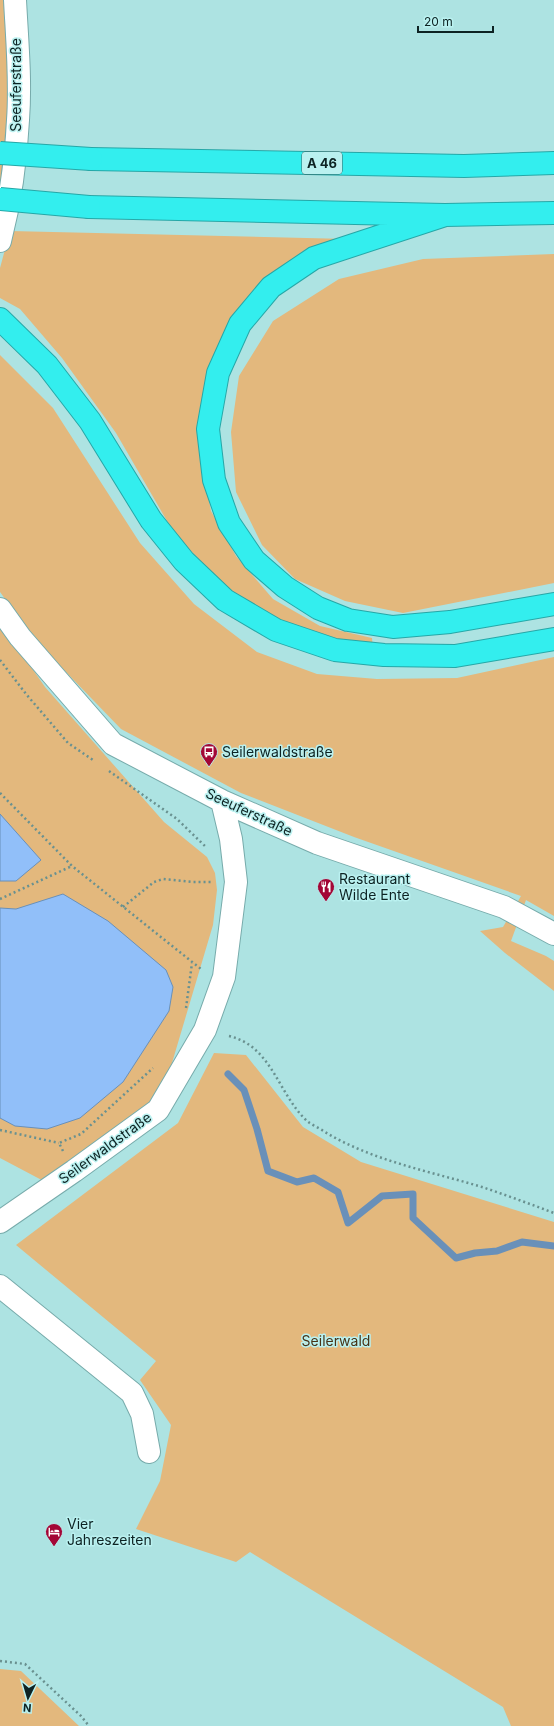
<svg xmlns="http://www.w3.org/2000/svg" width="554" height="1726" font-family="Inter,sans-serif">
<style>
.green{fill:#e3b87d}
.water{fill:#91bff9;stroke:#6990b9}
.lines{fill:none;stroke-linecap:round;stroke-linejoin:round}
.stream{stroke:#6990b9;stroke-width:7}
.minor-casing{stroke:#77abab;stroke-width:24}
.highway-casing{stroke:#26a7a7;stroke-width:24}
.path{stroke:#699190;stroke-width:2.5;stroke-dasharray:2 3;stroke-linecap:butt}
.minor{stroke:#fff;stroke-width:22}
.highway{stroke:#3ee;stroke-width:22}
.highway-bridge-casing{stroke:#26a7a7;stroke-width:24;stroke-linecap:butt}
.highway-bridge{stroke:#3ee;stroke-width:22}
.labels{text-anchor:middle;stroke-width:3;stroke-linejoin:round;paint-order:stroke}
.shield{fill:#baf1f0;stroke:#416160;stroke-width:1}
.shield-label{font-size:13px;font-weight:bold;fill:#0d2323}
.street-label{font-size:14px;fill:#0d2323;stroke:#baf1f0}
.poi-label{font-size:14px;fill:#0d2323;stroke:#baf1f0;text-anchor:start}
.park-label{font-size:14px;fill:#483418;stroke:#baf1f0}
</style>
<rect width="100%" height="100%" fill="#ade3e2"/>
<!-- green -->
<path class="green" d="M0,0H12L16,56L0,219Z
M10,231L348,239L308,248L274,272L234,313L210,364L202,462L211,511L236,556L273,599L320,626L372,638L373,648L314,633L272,617L229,591L174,533L116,433L62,358L20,309L0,298V268Z
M554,254V583L403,613L345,601L295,579L262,545L236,492L231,432L239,376L273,321L339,279L423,259Z
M0,355L53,408L140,543L194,604L257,652L317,674L377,679L457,678L554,657V916L526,900L511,941L546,956L554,961V991L505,953L480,931L503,927L521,896L354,837L241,793L121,729L36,641L0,592Z
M0,622L45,687L164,822L207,857L215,873L217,890L213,925L158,1110L53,1186L0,1158Z
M214,1053L246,1055L303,1127L361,1162L554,1222V1726H511L503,1707L250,1552L236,1562L136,1529L160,1481L171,1425L140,1380L156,1361L16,1245L178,1123Z
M0,1669L21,1671L79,1726H0Z"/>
<!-- water -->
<path class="water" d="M0,814L41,860L16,881H0Z
M63,894L108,921L166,970L173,987L169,1011L123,1082L80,1118L47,1129L15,1126L0,1118V908L16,909Z"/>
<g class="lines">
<!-- stream -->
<path class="stream" d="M228,1074L244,1090L257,1129L268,1171L297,1182L314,1178L338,1192L348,1223L382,1196L413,1194V1218L456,1258L475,1253L497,1251L522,1242L554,1246"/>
<defs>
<path id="minor" d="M0,241C10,202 16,160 18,120C21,80 17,39 15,0
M0,609L20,637L113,744L222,801L317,843L504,907L554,934
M0,1222L74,1171L158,1110L205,1030L224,977L236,882L231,839L222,801
M0,1286L132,1393L142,1414L149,1452"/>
<path id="highway" d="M91,159L464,166L554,163
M89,207L445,215L554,213
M445,215L314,258L271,287L240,324L218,373L208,429L214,480L229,523L254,560L285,587L318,608L348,620L393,627L450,622L554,604
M0,319L47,365L90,421L151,520L184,561L225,600L276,630L335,650L384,655L455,656L554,639"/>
</defs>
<!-- minor casing -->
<use href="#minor" class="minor-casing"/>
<!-- highway casing -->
<use href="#highway" class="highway-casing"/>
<!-- path -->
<path class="path" d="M0,660L26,694L68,743L93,760
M109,771L177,819L207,848
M0,793L72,866L201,969
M0,899L72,866
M123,907L154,882L163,879L193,882H213
M186,1008L192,963
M229,1036C272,1046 278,1094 307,1121C312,1125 319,1128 325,1132C373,1161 429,1171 482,1187C506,1195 530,1204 554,1213
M0,1130L59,1143
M63,1151L59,1143L81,1134L153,1068
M0,1661L25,1664L81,1716L89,1726"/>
<!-- minor -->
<use href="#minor" class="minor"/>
<!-- highway -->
<use href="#highway" class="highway"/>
<defs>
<path id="highway-bridge" d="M0,153L91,159
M0,199L89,207"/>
</defs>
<!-- highway-bridge casing -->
<use href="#highway-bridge" class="highway-bridge-casing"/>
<!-- highway-bridge -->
<use href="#highway-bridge" class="highway-bridge"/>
</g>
<!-- icons -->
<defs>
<symbol id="bus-pin" viewBox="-11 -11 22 30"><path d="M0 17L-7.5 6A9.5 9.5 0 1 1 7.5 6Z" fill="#a30636" stroke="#baf1f0"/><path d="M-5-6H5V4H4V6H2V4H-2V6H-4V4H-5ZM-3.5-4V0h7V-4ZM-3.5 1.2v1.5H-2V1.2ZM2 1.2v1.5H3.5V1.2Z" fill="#fff"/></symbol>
<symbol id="restaurant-pin" viewBox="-11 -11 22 30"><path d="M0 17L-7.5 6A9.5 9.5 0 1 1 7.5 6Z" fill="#a30636" stroke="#baf1f0"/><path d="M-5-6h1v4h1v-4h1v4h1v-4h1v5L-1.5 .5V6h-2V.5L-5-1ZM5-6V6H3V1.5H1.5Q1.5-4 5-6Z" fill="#fff"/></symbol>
<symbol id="hotel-pin" viewBox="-11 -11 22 30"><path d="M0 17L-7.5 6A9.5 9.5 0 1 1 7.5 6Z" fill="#a30636" stroke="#baf1f0"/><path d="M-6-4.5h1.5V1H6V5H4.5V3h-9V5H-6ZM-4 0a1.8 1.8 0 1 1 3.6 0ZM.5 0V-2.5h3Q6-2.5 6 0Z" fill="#fff"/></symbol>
</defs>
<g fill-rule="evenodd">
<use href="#bus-pin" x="199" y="742" width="20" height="27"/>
<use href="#restaurant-pin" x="316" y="877" width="20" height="27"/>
<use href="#hotel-pin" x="44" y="1522" width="20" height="27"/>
</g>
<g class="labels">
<!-- shield labels -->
<rect class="shield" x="302" y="152" width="40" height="22" rx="3"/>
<g class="shield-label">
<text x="322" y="168">A 46</text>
</g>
<!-- street labels -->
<g class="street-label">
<text transform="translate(16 85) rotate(-90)" y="5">Seeuferstraße</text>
<text transform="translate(249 812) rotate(25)" y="5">Seeuferstraße</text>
<text transform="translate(105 1148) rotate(-36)" y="5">Seilerwaldstraße</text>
</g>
<!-- poi labels -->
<g class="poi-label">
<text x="222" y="757">Seilerwaldstraße</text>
<text x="339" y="884">Restaurant<tspan x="339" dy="16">Wilde Ente</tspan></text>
<text x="67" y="1529">Vier<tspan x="67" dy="16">Jahreszeiten</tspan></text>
</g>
<!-- park labels -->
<g class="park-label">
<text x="336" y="1346">Seilerwald</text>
</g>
</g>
<!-- north arrow -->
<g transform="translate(28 1698) rotate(185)" stroke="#baf1f0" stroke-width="3" paint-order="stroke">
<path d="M0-3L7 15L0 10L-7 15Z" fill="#0d2323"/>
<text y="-6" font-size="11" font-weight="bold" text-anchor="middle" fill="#0d2323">N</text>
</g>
<!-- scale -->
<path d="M418 26v6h75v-6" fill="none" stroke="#0d2323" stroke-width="2"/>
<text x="424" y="26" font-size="12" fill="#0d2323" stroke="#baf1f0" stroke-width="3" paint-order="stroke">20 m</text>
</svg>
